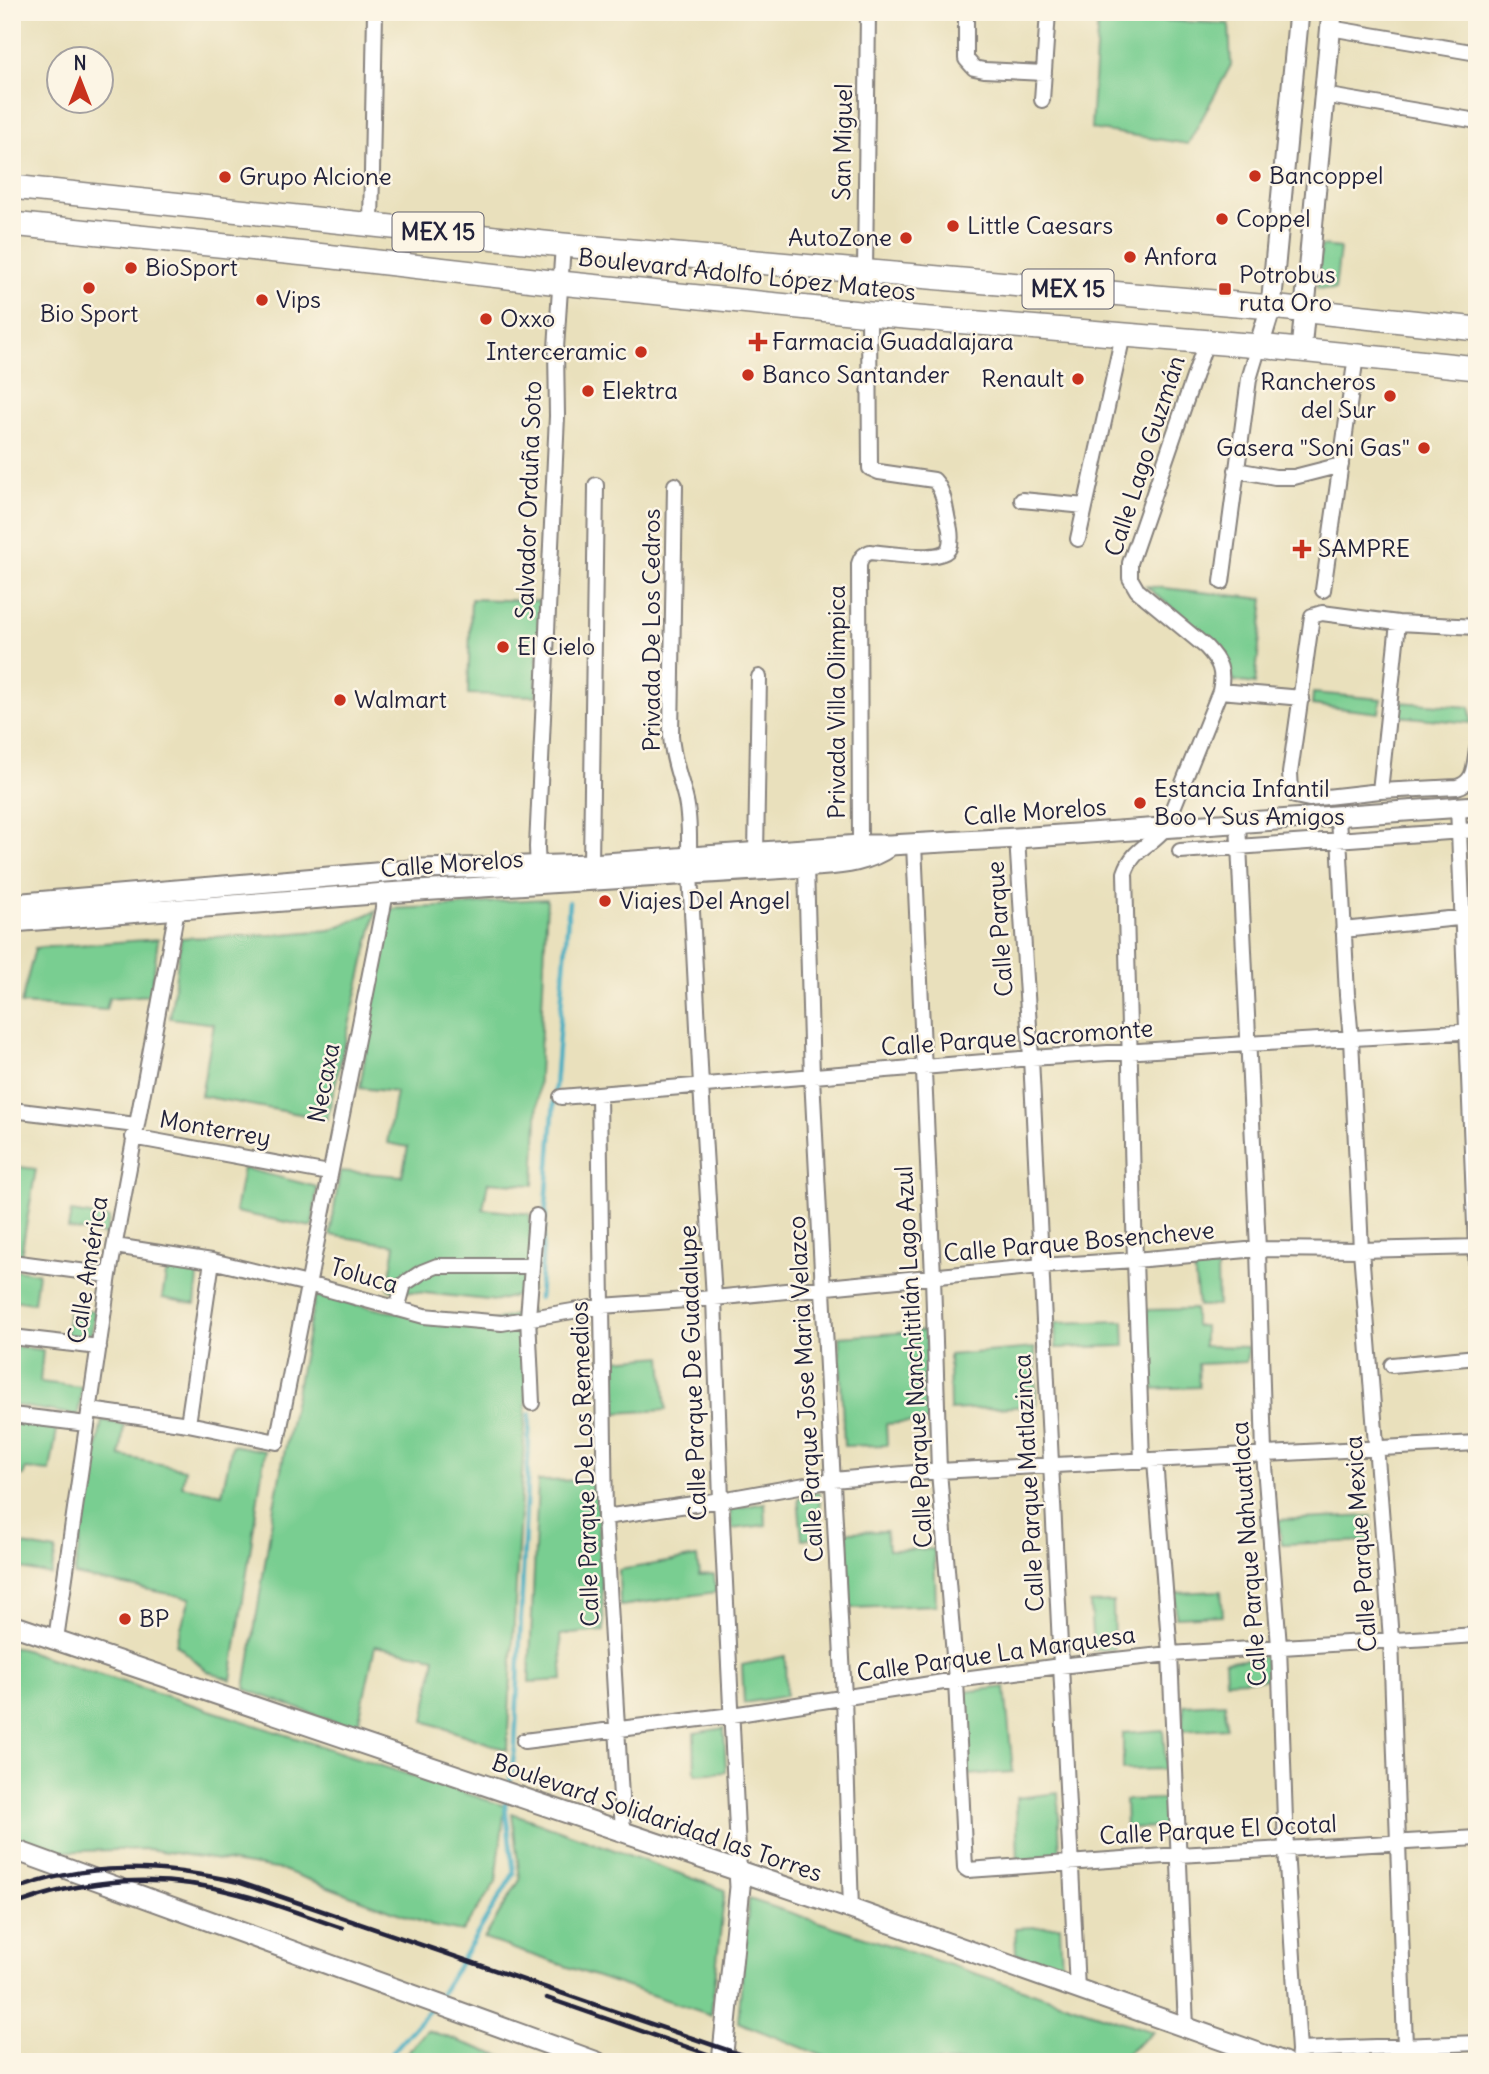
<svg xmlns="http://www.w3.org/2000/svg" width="1489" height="2074" font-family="Delius,sans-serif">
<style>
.green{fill:#79ce91;stroke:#4e7866;stroke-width:2}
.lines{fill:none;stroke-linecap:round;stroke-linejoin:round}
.stream{stroke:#42adc1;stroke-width:4.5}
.minor-casing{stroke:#86817c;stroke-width:18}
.secondary-casing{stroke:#86817c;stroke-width:23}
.primary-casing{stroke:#86817c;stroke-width:26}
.minor{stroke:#fff;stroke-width:14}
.secondary{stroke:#fff;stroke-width:19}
.primary{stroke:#fff;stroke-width:23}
.rail{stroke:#22223b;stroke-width:4.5}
.poi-dot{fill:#c8321e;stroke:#fcf5e5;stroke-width:2.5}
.labels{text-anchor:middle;stroke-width:5;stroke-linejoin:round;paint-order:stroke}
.shield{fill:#fcf5e5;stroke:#63616e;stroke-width:2}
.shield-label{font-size:23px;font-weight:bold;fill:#22223b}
.street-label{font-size:24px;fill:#22223b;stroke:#fcf5e5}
.poi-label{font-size:24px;fill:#22223b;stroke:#fcf5e5;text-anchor:start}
</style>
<rect width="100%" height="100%" fill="#fcf5e5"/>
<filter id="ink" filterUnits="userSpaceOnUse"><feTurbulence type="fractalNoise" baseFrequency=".0143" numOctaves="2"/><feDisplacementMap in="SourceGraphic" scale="14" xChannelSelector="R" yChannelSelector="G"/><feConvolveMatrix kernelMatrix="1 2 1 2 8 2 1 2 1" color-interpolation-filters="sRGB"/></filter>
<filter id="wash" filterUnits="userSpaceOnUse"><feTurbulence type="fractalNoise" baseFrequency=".00686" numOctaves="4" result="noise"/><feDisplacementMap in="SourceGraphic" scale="28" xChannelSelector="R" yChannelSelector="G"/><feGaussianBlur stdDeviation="1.57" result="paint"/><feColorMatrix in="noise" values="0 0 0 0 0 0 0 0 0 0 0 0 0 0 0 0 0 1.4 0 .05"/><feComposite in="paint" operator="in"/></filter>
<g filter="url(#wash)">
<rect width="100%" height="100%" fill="#e9e0bc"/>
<!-- green -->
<path class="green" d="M1098,17L1229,24L1231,65L1188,144L1091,129Z
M1321,246L1340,248L1335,290L1317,288Z
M1146,586L1264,599L1255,684L1234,681L1227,654Z
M471,599L539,601L536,696L468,694Z
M1313,693L1381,699L1379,713L1312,705Z
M1398,702L1470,707L1471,723L1398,716Z
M547,899L534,1185L488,1182L483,1209L530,1214L531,1291L497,1301L388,1289L395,1245L330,1235L340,1171L402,1176L408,1147L387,1143L396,1092L360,1088L388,909L459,906L504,901Z
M376,911L327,1119L201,1096L214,1024L170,1018L181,938L271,935L330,930Z
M158,939L151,995L109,998L106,1010L21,1004L35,948Z
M12,1166L36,1169L20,1261L12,1259Z
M243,1168L317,1187L312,1227L235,1212Z
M71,1212L109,1218L106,1235L68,1229Z
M168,1263L199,1268L195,1304L162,1298Z
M1194,1267L1217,1268L1218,1306H1198Z
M12,1269L38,1273L34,1303L12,1300Z
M315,1296L386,1311L483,1324L531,1310L507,1750L424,1721L435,1657L375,1646L357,1730L245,1689L274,1506Z
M69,1307L95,1311L90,1340L66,1337Z
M1195,1309V1326H1204V1346L1249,1347L1246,1362L1198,1364L1199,1387L1148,1389L1146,1310Z
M1124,1321L1125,1346L1056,1348L1055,1323Z
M926,1331L929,1421L886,1424L887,1445L844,1446L839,1337Z
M12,1346L43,1350L40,1382L82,1387L78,1415L12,1405Z
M1035,1348L1036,1406L950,1410L949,1355Z
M662,1356L666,1410L615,1413L614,1360Z
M12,1418L58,1424L50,1471L25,1469L24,1476L12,1474Z
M102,1420L124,1425L120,1456L185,1469L182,1486L222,1494L232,1445L265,1451L231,1680L207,1671L176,1644L190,1598L74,1575Z
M597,1480L604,1631L560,1635L563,1680L529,1682L538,1481Z
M819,1492L822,1537L802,1539L798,1498Z
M765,1503L766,1525L732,1529L730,1509Z
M1372,1516V1541L1282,1544L1278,1520Z
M886,1531L888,1550L934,1549L936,1605L850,1608L847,1532Z
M12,1543L56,1551L51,1575L12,1567Z
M697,1557L699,1575L714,1574L716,1592L620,1606L619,1570Z
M1221,1591L1223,1615L1176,1617L1175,1593Z
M1113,1602L1114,1649L1093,1650L1090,1603Z
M12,1646L505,1806L496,1882L462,1932L432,1926L283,1870L148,1849L45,1852L12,1835Z
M785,1656L786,1696L744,1703L742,1665Z
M1266,1657L1267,1679L1226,1681L1225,1661Z
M1005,1687L1013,1772L968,1775L964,1692Z
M1225,1703L1226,1728L1182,1731L1184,1705Z
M724,1728L726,1772L695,1774L694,1733Z
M1163,1730L1166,1769L1123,1770V1733Z
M1058,1793L1060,1858L1018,1862L1016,1798Z
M1166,1799L1168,1827L1126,1828L1125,1800Z
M512,1813L725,1890L711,2015L484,1939L520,1879Z
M749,1899L1153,2032L1116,2062H838L738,2022Z
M1060,1926L1062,1968L1016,1954L1015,1928Z
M427,2030L517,2062H399Z"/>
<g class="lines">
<!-- stream -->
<path class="stream" d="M539,1298L569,902
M509,1788L515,1748L530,1414
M439,1997L514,1873L505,1806L507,1797
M384,2062L432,2007"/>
</g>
</g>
<g filter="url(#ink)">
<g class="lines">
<defs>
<path id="minor" d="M966,12V59L974,68L984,70L1044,73
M1330,28L1477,53
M1323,95L1477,121
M1042,100L1048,12
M371,225L375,12
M865,272L868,12
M1236,470L1275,477H1294L1341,465
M675,485L671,735C672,760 681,778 686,801C690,819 689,839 689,857
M1022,500L1085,506
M1078,539L1123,335
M1222,582L1249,379L1259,346
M1323,590L1356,356
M1477,627L1398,623L1322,613L1312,616L1290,773L1291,791L1295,796L1309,799L1380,791L1457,787C1475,782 1474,766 1477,749
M1220,691L1302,698
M1380,791L1398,623
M1458,807L1477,1274
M1338,816L1347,995L1351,1039L1361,1250L1391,1639L1405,2046
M1238,823L1258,1249L1264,1453L1279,1646L1286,1849L1299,2050L1298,2062
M1017,838L1031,1058L1077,1989
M914,844L933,1277L939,1471L956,1680L965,1868L968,1870L1179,1855L1477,1838
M860,845L859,564C861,557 863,555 870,552C885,553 943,563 949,548C952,540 950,528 948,521C945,507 944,491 934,480L879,472L870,468L869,314
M1180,851L1477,830
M756,854L759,677
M591,864L596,485
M806,867L812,1077L844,1697L851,1909
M538,872L537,847L557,416L556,348L563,245
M690,873L701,1085L714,1298L721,1500L739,1871
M1343,930L1477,916
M599,1094L605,1517L623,1832
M561,1097L1031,1058L1247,1044L1477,1031
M12,1110L136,1125
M133,1137L329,1173
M115,1246L212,1261L308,1284L424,1316L502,1323L602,1306L714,1298L1042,1266L1135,1260L1258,1249L1361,1250L1477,1247
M12,1262L109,1275
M397,1309L404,1284L422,1272L437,1266H531
M12,1337L99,1347
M1392,1365L1477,1357
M532,1403L528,1317L536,1216
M90,1410L188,1424L277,1442L386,893
M12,1415L87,1424
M188,1424L212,1261
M1155,1460L1170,1654L1186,2027
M1142,1461L1135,1260L1125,873C1133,848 1151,846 1165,828L1220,691C1224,671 1220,662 1206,647L1137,590L1130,578V563L1206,342
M605,1517L721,1500L833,1480L939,1471L1477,1443
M56,1639L109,1275L177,909
M524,1741L732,1715L956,1680L1060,1666L1170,1654L1477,1635
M1299,2050L1477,2043"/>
<path id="secondary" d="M1259,346L1271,307L1299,12
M1301,351L1332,12
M12,904L422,869L591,864L860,845H890L1017,838L1477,806
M12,922L386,893L806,867C836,864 865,864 890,846
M12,1625L851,1909L1284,2062
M12,1849L597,2062
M722,2062L740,1887L739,1871"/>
<path id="primary" d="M12,187L563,245L1271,307L1477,329
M12,224L325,256L560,283L869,314L1259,346L1477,368"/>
</defs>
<!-- minor casing -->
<use href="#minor" class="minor-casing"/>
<!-- secondary casing -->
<use href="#secondary" class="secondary-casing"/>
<!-- primary casing -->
<use href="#primary" class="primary-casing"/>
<!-- minor -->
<use href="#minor" class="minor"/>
<!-- secondary -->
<use href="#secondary" class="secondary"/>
<!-- primary -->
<use href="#primary" class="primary"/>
<!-- rail -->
<path class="rail" d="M12,1891C85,1861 162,1865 238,1882L762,2062
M12,1906C84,1877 165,1873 239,1894C274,1903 308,1917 342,1928
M547,1998L730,2062"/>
</g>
</g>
<!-- markers -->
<g class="poi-dot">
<circle cx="1255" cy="176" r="7"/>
<circle cx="225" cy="177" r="7"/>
<circle cx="1222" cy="219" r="7"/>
<circle cx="953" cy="226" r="7"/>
<circle cx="906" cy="238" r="7"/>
<circle cx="1130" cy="257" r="7"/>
<circle cx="131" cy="268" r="7"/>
<circle cx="89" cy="288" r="7"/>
<rect x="1218" y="282" width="14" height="14" rx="3.5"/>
<circle cx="262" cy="300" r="7"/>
<circle cx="486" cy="319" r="7"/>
<path d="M754.5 331.5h7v7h7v7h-7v7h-7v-7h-7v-7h7z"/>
<circle cx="641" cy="352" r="7"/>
<circle cx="748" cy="375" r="7"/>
<circle cx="1078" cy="379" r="7"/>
<circle cx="588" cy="391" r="7"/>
<circle cx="1390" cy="396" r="7"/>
<circle cx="1424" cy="448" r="7"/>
<path d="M1298.5 538.5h7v7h7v7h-7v7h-7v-7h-7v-7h7z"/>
<circle cx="503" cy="647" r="7"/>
<circle cx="340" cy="700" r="7"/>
<circle cx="1140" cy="803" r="7"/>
<circle cx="605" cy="901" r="7"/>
<circle cx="125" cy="1619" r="7"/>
</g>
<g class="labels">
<!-- shield labels -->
<g class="shield">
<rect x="392.5" y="212.5" width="91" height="39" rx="5"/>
<rect x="1022.5" y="269.5" width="91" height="39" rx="5"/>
</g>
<g class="shield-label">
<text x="438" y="240">MEX 15</text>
<text x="1068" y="297">MEX 15</text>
</g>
<!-- street labels -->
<g class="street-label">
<text transform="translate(843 142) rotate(-89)" y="8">San Miguel</text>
<text transform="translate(747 275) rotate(6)" y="8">Boulevard Adolfo López Mateos</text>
<text transform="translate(1145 456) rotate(-72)" y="8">Calle Lago Guzmán</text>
<text transform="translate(529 500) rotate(-88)" y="8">Salvador Orduña Soto</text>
<text transform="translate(652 630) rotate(-90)" y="8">Privada De Los Cedros</text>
<text transform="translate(837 702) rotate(-90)" y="8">Privada Villa Olimpica</text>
<text transform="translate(1035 812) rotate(-4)" y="8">Calle Morelos</text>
<text transform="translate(452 864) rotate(-4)" y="8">Calle Morelos</text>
<text transform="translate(1000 929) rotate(-94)" y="8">Calle Parque</text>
<text transform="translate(1017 1038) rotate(-4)" y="8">Calle Parque Sacromonte</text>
<text transform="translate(324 1083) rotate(-79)" y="8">Necaxa</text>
<text transform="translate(215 1129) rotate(10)" y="8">Monterrey</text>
<text transform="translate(1079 1242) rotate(-5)" y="8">Calle Parque Bosencheve</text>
<text transform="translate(88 1270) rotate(-81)" y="8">Calle América</text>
<text transform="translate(364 1276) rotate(16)" y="8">Toluca</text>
<text transform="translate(914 1357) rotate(-93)" y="8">Calle Parque Nanchititlán Lago Azul</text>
<text transform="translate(693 1373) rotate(-92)" y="8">Calle Parque De Guadalupe</text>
<text transform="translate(806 1389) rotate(-93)" y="8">Calle Parque Jose Maria Velazco</text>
<text transform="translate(585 1464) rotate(-92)" y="8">Calle Parque De Los Remedios</text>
<text transform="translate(1029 1483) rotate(-93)" y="8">Calle Parque Matlazinca</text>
<text transform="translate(1361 1544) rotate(-94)" y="8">Calle Parque Mexica</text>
<text transform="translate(1249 1554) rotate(-94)" y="8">Calle Parque Nahuatlaca</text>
<text transform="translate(996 1654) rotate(-8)" y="8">Calle Parque La Marquesa</text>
<text transform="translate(657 1818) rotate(19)" y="8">Boulevard Solidaridad las Torres</text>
<text transform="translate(1218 1830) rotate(-3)" y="8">Calle Parque El Ocotal</text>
</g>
<!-- poi labels -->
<g class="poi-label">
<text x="1269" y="184">Bancoppel</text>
<text x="239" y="185">Grupo Alcione</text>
<text x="1236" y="227">Coppel</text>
<text x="967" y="234">Little Caesars</text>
<text x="892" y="246" text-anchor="end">AutoZone</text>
<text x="1144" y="265">Anfora</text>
<text x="145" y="276">BioSport</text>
<text x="1239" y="283">Potrobus<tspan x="1239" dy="28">ruta Oro</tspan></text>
<text x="276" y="308">Vips</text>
<text x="89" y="322" text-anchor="middle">Bio Sport</text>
<text x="500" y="327">Oxxo</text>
<text x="772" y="350">Farmacia Guadalajara</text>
<text x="627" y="360" text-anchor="end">Interceramic</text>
<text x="762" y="383">Banco Santander</text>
<text x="1064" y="387" text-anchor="end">Renault</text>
<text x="1376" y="390" text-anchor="end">Rancheros<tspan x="1376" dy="28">del Sur</tspan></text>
<text x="602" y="399">Elektra</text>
<text x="1410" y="456" text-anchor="end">Gasera "Soni Gas"</text>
<text x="1318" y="557">SAMPRE</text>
<text x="517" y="655">El Cielo</text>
<text x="354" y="708">Walmart</text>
<text x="1154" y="797">Estancia Infantil<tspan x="1154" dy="28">Boo Y Sus Amigos</tspan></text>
<text x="619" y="909">Viajes Del Angel</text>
<text x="139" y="1627">BP</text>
</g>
</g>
<!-- margin -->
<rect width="1489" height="2074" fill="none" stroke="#fcf5e5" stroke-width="42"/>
<!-- north arrow -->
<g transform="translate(80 80)"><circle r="33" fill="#fcf5e5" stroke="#a5a1a1" stroke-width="2"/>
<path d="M0-5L12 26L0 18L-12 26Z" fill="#c8321e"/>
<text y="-10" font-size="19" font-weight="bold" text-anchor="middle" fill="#22223b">N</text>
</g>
</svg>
